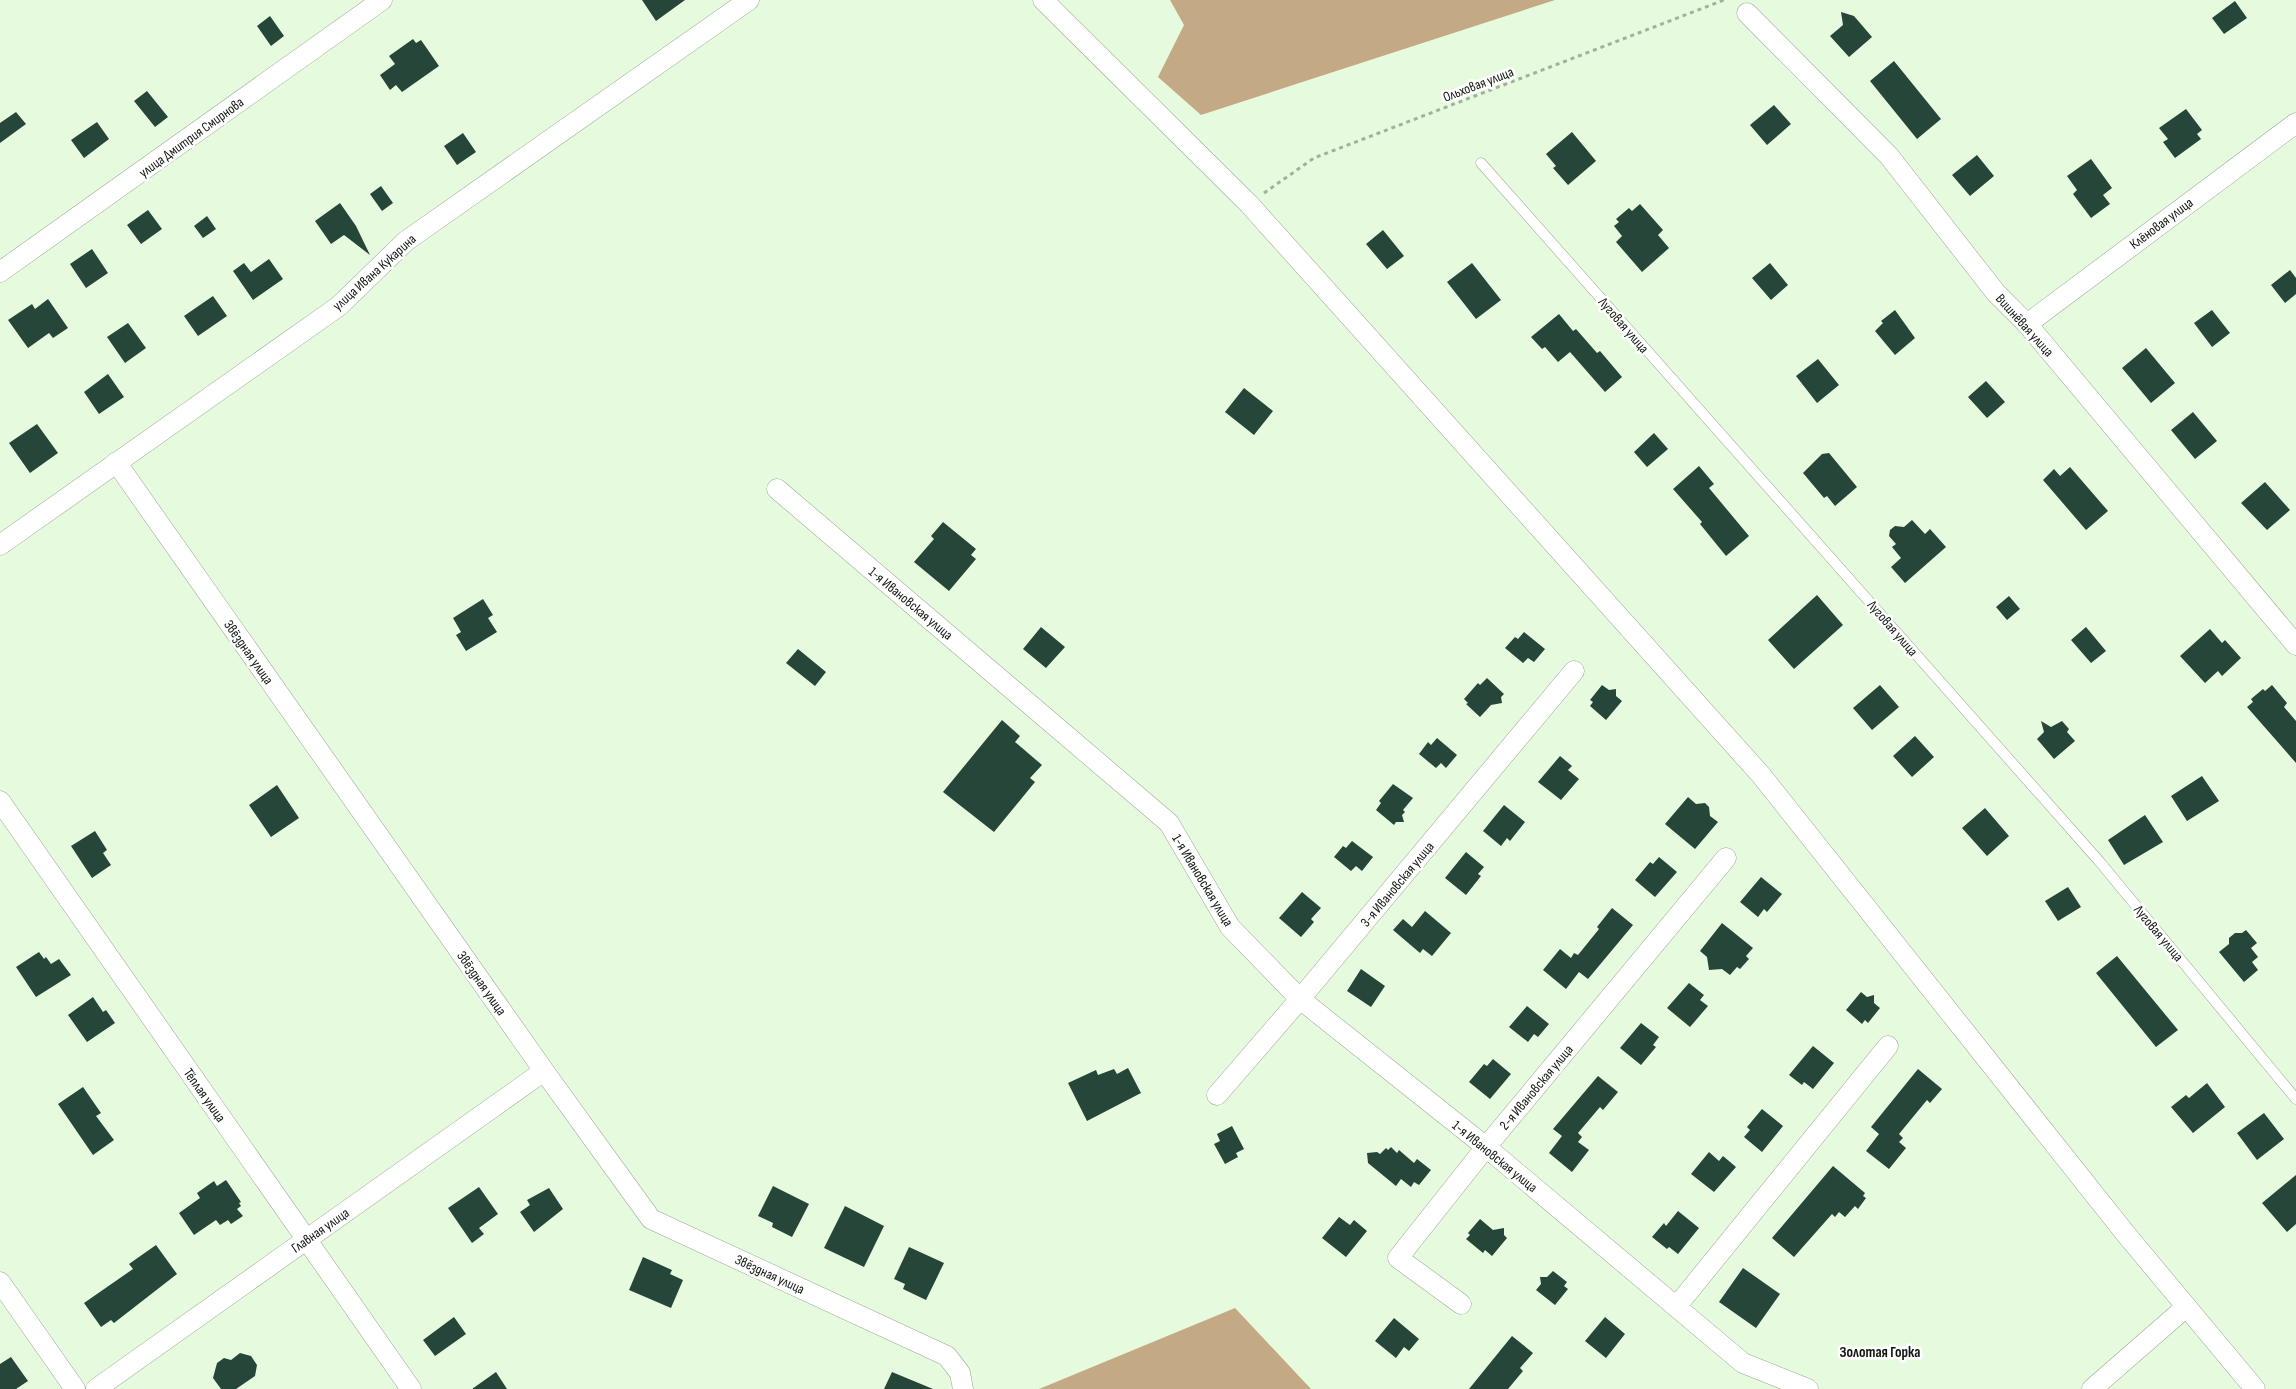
<svg xmlns="http://www.w3.org/2000/svg" width="2296" height="1389" font-family="'Sofia Sans Condensed',sans-serif">
<style>
.forest{fill:#c4aa84}
.building{fill:#26463a}
.lines{fill:none;stroke-linecap:round;stroke-linejoin:round}
.service-casing{stroke:#96aa8f;stroke-width:11}
.minor-casing{stroke:#96aa8f;stroke-width:21}
.path{stroke:#a1b19b;stroke-width:3;stroke-dasharray:4 4;stroke-linecap:butt}
.service{stroke:#fff;stroke-width:10}
.minor{stroke:#fff;stroke-width:20}
.labels{text-anchor:middle;stroke-width:5;stroke-linejoin:round;paint-order:stroke}
.street-label{font-size:14px;fill:#0f160d;stroke:#fff}
.neighbourhood-label{font-size:15px;font-weight:bold;fill:#0f160d;stroke:#fff}
</style>
<rect width="100%" height="100%" fill="#e6fbde"/>
<!-- forest -->
<path class="forest" d="M1170,0H1555L1201,115L1158,77L1184,25Z
M1235,1308L1311,1389H1039Z"/>
<!-- building -->
<path class="building" d="M642,0H685L656,21Z
M2235,1L2247,18L2224,34L2212,18Z
M1841,12L1854,16L1872,37L1849,57L1830,36L1843,25Z
M270,16L284,36L271,46L257,26Z
M413,39L416,43L421,40L439,66L402,92L396,85L390,90L380,75L395,64L389,56Z
M1894,61L1941,119L1917,139L1870,81Z
M147,91L168,117L155,127L134,101Z
M1774,105L1791,124L1767,145L1750,125Z
M2186,109L2202,130L2197,134L2201,139L2175,158L2163,142L2168,139L2159,128Z
M16,112L26,124L0,143V123Z
M97,122L109,139L84,158L71,140Z
M1572,132L1596,161L1568,185L1553,168L1556,166L1546,154Z
M463,133L476,152L457,165L444,146Z
M1977,155L1994,176L1970,196L1952,175Z
M2091,159L2112,188L2103,195L2110,204L2091,218L2073,194L2077,190L2067,176Z
M381,186L393,203L382,211L370,194Z
M340,203L356,226L370,255L344,235L331,244L315,221Z
M1640,204L1663,230L1658,235L1669,248L1642,272L1616,242L1622,236L1614,226L1619,222L1616,219L1629,208L1632,211Z
M148,210L162,229L141,244L127,225Z
M207,216L216,229L203,238L194,226Z
M1383,230L1404,256L1387,269L1366,244Z
M92,249L108,273L86,288L70,264Z
M269,259L283,279L253,300L233,271L244,263L251,272Z
M1472,263L1501,300L1476,319L1447,282Z
M1770,263L1788,285L1771,300L1752,278Z
M2290,270L2296,278V294L2285,303L2271,285Z
M213,296L227,316L198,336L184,316Z
M48,299L68,328L53,338L49,333L28,348L8,320L32,304L35,309Z
M1895,310L1915,338L1895,355L1875,331L1883,323L1881,321Z
M2212,310L2230,333L2212,347L2194,323Z
M1559,314L1573,331L1576,329L1597,353L1600,351L1622,377L1605,392L1570,352L1558,362L1545,347L1542,349L1531,337Z
M128,323L146,348L125,363L107,337Z
M2146,348L2175,383L2151,403L2122,368Z
M1818,359L1839,385L1817,403L1796,376Z
M108,374L124,397L99,414L84,392Z
M1986,381L2005,402L1987,418L1968,397Z
M1244,388L1273,411L1254,435L1225,412Z
M2193,412L2217,441L2195,459L2171,430Z
M37,424L58,453L30,473L9,443Z
M1654,433L1668,449L1647,467L1634,452Z
M1829,453L1857,487L1835,506L1827,496L1824,498L1803,473L1822,454Z
M1699,466L1714,484L1709,488L1749,536L1726,556L1700,524L1702,522L1673,489Z
M2070,467L2108,511L2086,530L2043,480L2054,469L2060,476Z
M2265,482L2290,510L2267,530L2241,503Z
M1912,520L1925,534L1930,529L1946,547L1905,583L1891,567L1901,558L1892,547L1896,544L1889,536L1890,530L1895,526L1904,527Z
M943,522L976,549L971,555L976,559L949,591L914,562L934,539L931,536Z
M1817,595L1843,625L1794,669L1768,640Z
M2009,596L2020,609L2007,620L1996,607Z
M483,599L493,615L488,618L497,632L466,651L456,635L461,632L453,618Z
M1041,627L1065,647L1046,668L1023,649Z
M2086,627L2106,651L2091,663L2071,640Z
M2210,629L2222,643L2225,640L2241,658L2222,676L2218,671L2205,683L2180,656Z
M1524,632L1545,649L1534,662L1528,658L1523,663L1505,648L1515,637L1518,639Z
M798,649L826,672L815,686L786,663Z
M1487,678L1504,694L1501,697L1502,703L1491,705L1480,717L1466,704L1468,703L1464,699L1478,683L1480,685Z
M1602,685L1609,690L1616,689V696L1622,701L1606,720L1590,706L1593,702L1590,700Z
M1880,685L1899,707L1872,730L1853,708Z
M2272,685L2287,703L2284,707L2296,721V763L2247,707L2253,702L2251,699L2263,689L2265,691Z
M1002,720L1020,736L1015,742L1042,765L1030,778L1035,782L994,832L943,792Z
M2041,721L2051,727L2062,721L2069,729L2067,732L2075,741L2054,759L2037,739L2044,732Z
M1915,736L1934,757L1912,777L1893,756Z
M1437,738L1457,755L1446,768L1441,763L1436,768L1419,754L1428,742L1431,745Z
M1560,756L1572,766L1568,770L1579,779L1561,800L1538,782Z
M2202,776L2219,801L2187,821L2171,796Z
M1393,784L1413,798L1403,810L1405,812L1402,815L1404,822H1396L1394,825L1376,810L1381,803L1379,801Z
M277,785L299,818L271,837L249,805Z
M1688,797L1696,804L1705,803L1709,807L1710,816L1718,822L1695,849L1665,824Z
M1504,805L1525,822L1510,841L1507,838L1501,846L1483,831Z
M1985,808L2009,836L1987,856L1962,828Z
M2145,815L2163,842L2124,865L2108,840Z
M95,831L107,850L103,853L111,865L92,878L71,846Z
M1352,841L1373,857L1362,871L1356,866L1351,871L1334,857L1343,846L1346,848Z
M1466,852L1484,867L1478,874L1481,876L1466,895L1445,878Z
M1659,857L1677,872L1655,897L1635,880L1650,862L1653,864Z
M1761,877L1782,894L1767,912L1764,909L1758,917L1740,902Z
M2068,887L2081,907L2058,921L2045,901Z
M1302,892L1321,908L1311,919L1314,922L1301,937L1279,918Z
M1612,908L1633,925L1588,979L1579,972L1566,989L1543,970L1560,949L1571,958L1574,953L1578,955L1599,929L1597,927Z
M1425,911L1451,933L1432,956L1423,949L1420,953L1393,930L1403,919L1412,927Z
M1722,923L1753,948L1746,956L1749,959L1740,969L1737,967L1730,975L1722,969L1709,970L1707,957L1700,951Z
M2246,930L2257,943L2251,948L2258,957L2252,962L2258,970L2244,982L2219,952L2229,944V938L2235,933H2242Z
M39,952L44,959L46,957L51,964L59,959L71,975L36,997L16,967Z
M2117,956L2178,1030L2156,1047L2096,973Z
M1361,969L1385,986L1371,1007L1347,991Z
M1689,983L1704,995L1700,1000L1708,1006L1690,1027L1667,1008Z
M1861,992L1867,997L1874,995V1003L1880,1008L1868,1023L1865,1020L1862,1024L1846,1010Z
M93,997L103,1012L106,1010L115,1023L87,1042L68,1015Z
M1527,1006L1549,1024L1538,1037L1534,1034L1528,1042L1509,1027Z
M1641,1023L1659,1037L1653,1045L1656,1047L1641,1065L1620,1048Z
M1813,1046L1834,1063L1813,1089L1804,1082L1802,1085L1789,1075Z
M1493,1059L1511,1074L1490,1099L1469,1082L1484,1064L1487,1066Z
M1128,1068L1141,1093L1087,1121L1068,1083L1096,1070L1098,1075L1114,1069L1117,1074Z
M1918,1069L1942,1089L1930,1103L1927,1100L1899,1134L1903,1138L1899,1142L1906,1148L1889,1169L1866,1151L1879,1134L1871,1127Z
M1598,1076L1618,1092L1603,1110L1600,1107L1578,1133L1582,1137L1578,1142L1589,1150L1572,1172L1549,1153L1562,1136L1553,1129Z
M2207,1083L2225,1107L2193,1133L2171,1107L2186,1095L2189,1098Z
M83,1087L101,1113L96,1116L114,1140L93,1155L58,1104Z
M1762,1109L1783,1126L1762,1152L1744,1137L1750,1130L1747,1127Z
M2264,1113L2284,1139L2257,1160L2237,1133Z
M1232,1126L1244,1149L1236,1153L1238,1157L1225,1164L1214,1144L1220,1141L1217,1134Z
M1391,1147L1397,1153L1399,1150L1414,1163L1417,1159L1431,1170L1419,1185L1414,1182L1411,1187L1401,1179L1396,1186L1368,1163L1367,1153L1377,1152L1380,1154L1386,1148L1388,1150Z
M1709,1152L1719,1161L1723,1156L1736,1167L1714,1192L1691,1174Z
M1833,1166L1865,1193L1863,1196L1866,1198L1858,1209L1855,1206L1845,1217L1839,1212L1835,1217L1832,1214L1794,1257L1772,1238Z
M2296,1175V1224L2287,1232L2262,1203Z
M226,1180L241,1202L239,1203L241,1206L237,1209L243,1216L231,1224L228,1220L220,1225L216,1220L194,1235L179,1213L200,1198L197,1193L214,1181L217,1186Z
M773,1186L809,1204L792,1237L772,1227L773,1223L758,1216Z
M479,1187L498,1214L479,1228L484,1234L472,1243L448,1208Z
M549,1188L563,1209L534,1232L520,1212L530,1205L527,1200Z
M845,1206L884,1226L864,1267L824,1248Z
M1678,1211L1699,1228L1678,1254L1669,1247L1667,1249L1652,1237L1664,1223L1666,1226Z
M1339,1217L1350,1225L1354,1220L1367,1231L1346,1257L1322,1238Z
M1480,1219L1493,1230L1504,1228V1235L1507,1238L1492,1256L1485,1250L1483,1253L1466,1239L1470,1235L1468,1233Z
M156,1245L177,1274L114,1323L111,1320L101,1327L84,1303L133,1269L129,1264Z
M909,1247L944,1263L926,1300L903,1289L905,1284L894,1279Z
M643,1257L672,1270L670,1274L683,1280L671,1308L629,1290Z
M1743,1268L1780,1294L1756,1328L1719,1302Z
M1553,1271L1567,1282L1564,1286L1568,1289L1555,1305L1536,1290L1541,1284L1540,1277H1547Z
M454,1317L466,1334L435,1356L423,1340Z
M1605,1317L1625,1334L1606,1358L1585,1341Z
M1394,1318L1419,1339L1409,1351L1404,1347L1396,1358L1375,1341Z
M1512,1336L1533,1353L1520,1368L1523,1371L1508,1389H1469Z
M240,1353L251,1356L257,1365L255,1376L236,1389H221L213,1378L217,1363L224,1358L231,1360Z
M11,1357L28,1381L16,1389H0V1364Z
M496,1372L507,1389H472Z
M892,1372L933,1389H884Z"/>
<g class="lines">
<defs>
<path id="service" d="M1481,163L2099,861L2296,1099"/>
<path id="minor" d="M1043,0L1249,204L1761,775L2125,1233L2255,1389
M1747,13L1889,156L1996,293L2027,324L2296,645
M0,272L382,0
M2027,324L2296,123
M116,462L544,1071L651,1219L947,1356L960,1373L963,1389
M777,489L1169,823L1230,927L1300,999L1486,1147L1743,1363L1808,1389
M0,545L339,306L406,241L749,0
M0,801L411,1389
M1217,1095L1300,999L1574,671
M0,1282L75,1389
M1461,1304L1398,1258L1486,1147L1726,858
M1676,1307L1888,1046
M96,1389L544,1071
M2092,1389L2186,1307"/>
</defs>
<!-- service casing -->
<use href="#service" class="service-casing"/>
<!-- minor casing -->
<use href="#minor" class="minor-casing"/>
<!-- path -->
<path class="path" d="M1264,193L1314,158L1724,0"/>
<!-- service -->
<use href="#service" class="service"/>
<!-- minor -->
<use href="#minor" class="minor"/>
</g>
<g class="labels">
<!-- street labels -->
<g class="street-label">
<text transform="translate(1478 84) rotate(-21)" y="5">Ольховая улица</text>
<text transform="translate(191 137) rotate(-36)" y="5">улица Дмитрия Смирнова</text>
<text transform="translate(2161 223) rotate(-37)" y="5">Клёновая улица</text>
<text transform="translate(374 272) rotate(-42)" y="5">улица Ивана Кукарина</text>
<text transform="translate(1624 325) rotate(49)" y="5">Луговая улица</text>
<text transform="translate(2025 325) rotate(48)" y="5">Вишнёвая улица</text>
<text transform="translate(911 603) rotate(40)" y="5">1-я Ивановская улица</text>
<text transform="translate(1893 628) rotate(49)" y="5">Луговая улица</text>
<text transform="translate(249 652) rotate(55)" y="5">Звёздная улица</text>
<text transform="translate(1203 880) rotate(59)" y="5">1-я Ивановская улица</text>
<text transform="translate(1397 884) rotate(-50)" y="5">3-я Ивановская улица</text>
<text transform="translate(2159 933) rotate(50)" y="5">Луговая улица</text>
<text transform="translate(482 983) rotate(55)" y="5">Звёздная улица</text>
<text transform="translate(1536 1087) rotate(-50)" y="5">2-я Ивановская улица</text>
<text transform="translate(205 1095) rotate(55)" y="5">Тёплая улица</text>
<text transform="translate(1495 1156) rotate(39)" y="5">1-я Ивановская улица</text>
<text transform="translate(320 1230) rotate(-35)" y="5">Главная улица</text>
<text transform="translate(770 1274) rotate(25)" y="5">Звёздная улица</text>
</g>
<!-- neighbourhood labels -->
<g class="neighbourhood-label">
<text x="1880" y="1357">Золотая Горка</text>
</g>
</g>
</svg>
